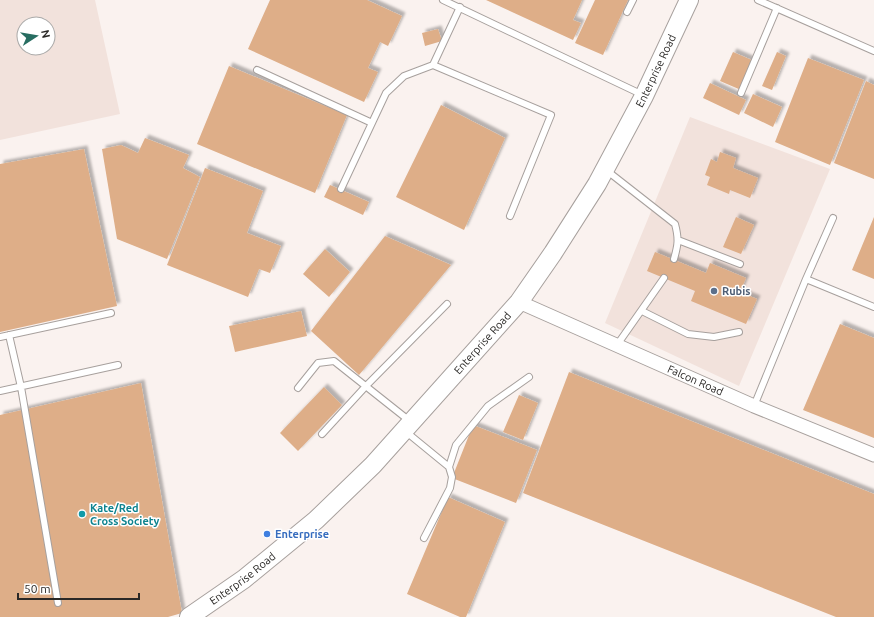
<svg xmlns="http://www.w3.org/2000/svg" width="874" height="617" font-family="Ubuntu,sans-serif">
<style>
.built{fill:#f2e2dc;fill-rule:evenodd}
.building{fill:#deae88;filter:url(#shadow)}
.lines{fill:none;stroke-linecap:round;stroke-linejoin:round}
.lane-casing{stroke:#a7a09d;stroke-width:8}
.street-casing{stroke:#a7a09d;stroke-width:15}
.secondary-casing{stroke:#a7a09d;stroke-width:20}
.lane{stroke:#fff;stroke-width:6}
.street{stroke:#fff;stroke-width:13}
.secondary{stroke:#fff;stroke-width:18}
.service-dot{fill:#5c6f8a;stroke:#fff;stroke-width:1.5}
.culture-dot{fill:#0f9aa8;stroke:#fff;stroke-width:1.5}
.shop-dot{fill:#3f7fe0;stroke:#fff;stroke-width:1.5}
.labels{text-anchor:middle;stroke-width:3;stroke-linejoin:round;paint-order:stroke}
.street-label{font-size:11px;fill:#2a2826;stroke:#fff}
.service-label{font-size:11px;font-weight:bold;fill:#4e5e75;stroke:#fff;text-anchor:start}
.culture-label{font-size:11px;font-weight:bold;fill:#0d838f;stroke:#fff;text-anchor:start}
.shop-label{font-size:11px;font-weight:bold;fill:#366cbe;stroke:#fff;text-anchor:start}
</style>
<defs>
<filter id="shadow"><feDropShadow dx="3.5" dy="-3.5" stdDeviation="1" flood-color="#0004"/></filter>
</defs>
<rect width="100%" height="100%" fill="#faf2ef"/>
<!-- built -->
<path class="built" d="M0,0H95L120,114L0,140ZM24,24H48V48H24Z
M690,117L830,169L739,386L605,323Z"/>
<!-- building -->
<path class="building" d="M270,0H367L402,16L388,46L380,42L368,68L378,72L364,102L248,49Z
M486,0H582L573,20L581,23L573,40Z
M595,0H628L603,55L575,43Z
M438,29L442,41L425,46L422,33Z
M733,52L754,61L741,90L720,81Z
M777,52L786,56L772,90L762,86Z
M808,58L864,80L830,165L775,142Z
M229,66L347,115L315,193L197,144Z
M866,81L874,85V179L834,163Z
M710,83L746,100L739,115L703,98Z
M753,94L782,107L773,127L744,113Z
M441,105L505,138L464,230L396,197Z
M145,138L189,155L183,168L200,177L167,259L117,239L102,149L121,145L138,153Z
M84,149L117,306L0,332V164Z
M720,152L736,158L733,168L758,178L750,198L730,190L729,194L707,185L710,177L705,175L711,159L717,162Z
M205,168L263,191L247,233L281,246L270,273L259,269L248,297L167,265Z
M330,185L369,202L363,215L324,197Z
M736,217L754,225L741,254L723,247Z
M874,217V279L852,270Z
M385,236L451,265L359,375L311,331Z
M325,249L350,272L329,297L303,274Z
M655,252L706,273L710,263L746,278L740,292L757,299L746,324L691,301L695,291L647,271Z
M301,311L307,336L235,352L229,326Z
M840,324L874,338V438L803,410Z
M569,372L874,494V617H836L523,493Z
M141,383L182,613L168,617H0V415Z
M324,387L342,405L298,451L280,433Z
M519,395L538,403L523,440L503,432Z
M473,425L537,450L516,503L452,478Z
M448,497L505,522L466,617H460L407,594Z"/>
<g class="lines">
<defs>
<path id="lane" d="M443,0L643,95
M758,0L874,51
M627,12L633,0
M433,65L551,115L510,216
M257,70L372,123
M741,93L777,8
M606,170L675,224C679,239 678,245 674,259
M341,189L386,93L404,76L433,65L460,7
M678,240L740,264
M806,279L833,218
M642,311L688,334L714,337L739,332
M9,335L21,387L58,603
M0,337L111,313
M617,345L664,278
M298,388L318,363L334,361L411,422
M0,391L118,365
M754,406L806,279L874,307
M405,431L449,467L452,477L450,488L424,538
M322,434L366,386L447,304
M449,467L456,445L488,406L529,377"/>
<g id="street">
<path id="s1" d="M519,302L754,406L874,455"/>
</g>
<g id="secondary">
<path id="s2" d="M189,617L244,579L316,520L373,465L519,302L553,253L597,184L644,96L689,0"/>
</g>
</defs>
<!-- lane casing -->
<use href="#lane" class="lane-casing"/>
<!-- street casing -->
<use href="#street" class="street-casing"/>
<!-- secondary casing -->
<use href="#secondary" class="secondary-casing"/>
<!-- lane -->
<use href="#lane" class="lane"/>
<!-- street -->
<use href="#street" class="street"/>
<!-- secondary -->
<use href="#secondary" class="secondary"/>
</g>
<!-- markers -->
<circle class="service-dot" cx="714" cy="291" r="4"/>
<circle class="culture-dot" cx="82" cy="514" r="4"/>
<circle class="shop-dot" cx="267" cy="534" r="4"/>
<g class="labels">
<!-- street labels -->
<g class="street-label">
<text dy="4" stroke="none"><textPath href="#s2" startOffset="727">Enterprise Road</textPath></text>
<text dy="4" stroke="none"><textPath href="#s2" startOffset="403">Enterprise Road</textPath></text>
<text dy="4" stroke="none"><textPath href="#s1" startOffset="193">Falcon Road</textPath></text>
<text dy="4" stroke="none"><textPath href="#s2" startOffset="66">Enterprise Road</textPath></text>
</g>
<!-- service labels -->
<g class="service-label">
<text x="722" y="295">Rubis</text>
</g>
<!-- culture labels -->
<g class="culture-label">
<text x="90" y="512">Kate/Red<tspan x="90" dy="13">Cross Society</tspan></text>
</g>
<!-- shop labels -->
<g class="shop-label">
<text x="275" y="538">Enterprise</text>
</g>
</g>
<!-- north arrow -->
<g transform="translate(36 36) rotate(78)"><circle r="19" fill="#ffffff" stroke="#aaa9a8"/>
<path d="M0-3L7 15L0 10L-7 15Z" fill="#276d61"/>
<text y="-6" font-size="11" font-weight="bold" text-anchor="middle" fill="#2a2826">N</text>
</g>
<!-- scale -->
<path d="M18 593v6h121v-6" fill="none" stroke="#2a2826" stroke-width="2"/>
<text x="24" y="593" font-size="12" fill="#2a2826" stroke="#ffffff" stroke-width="3" paint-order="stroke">50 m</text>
</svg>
